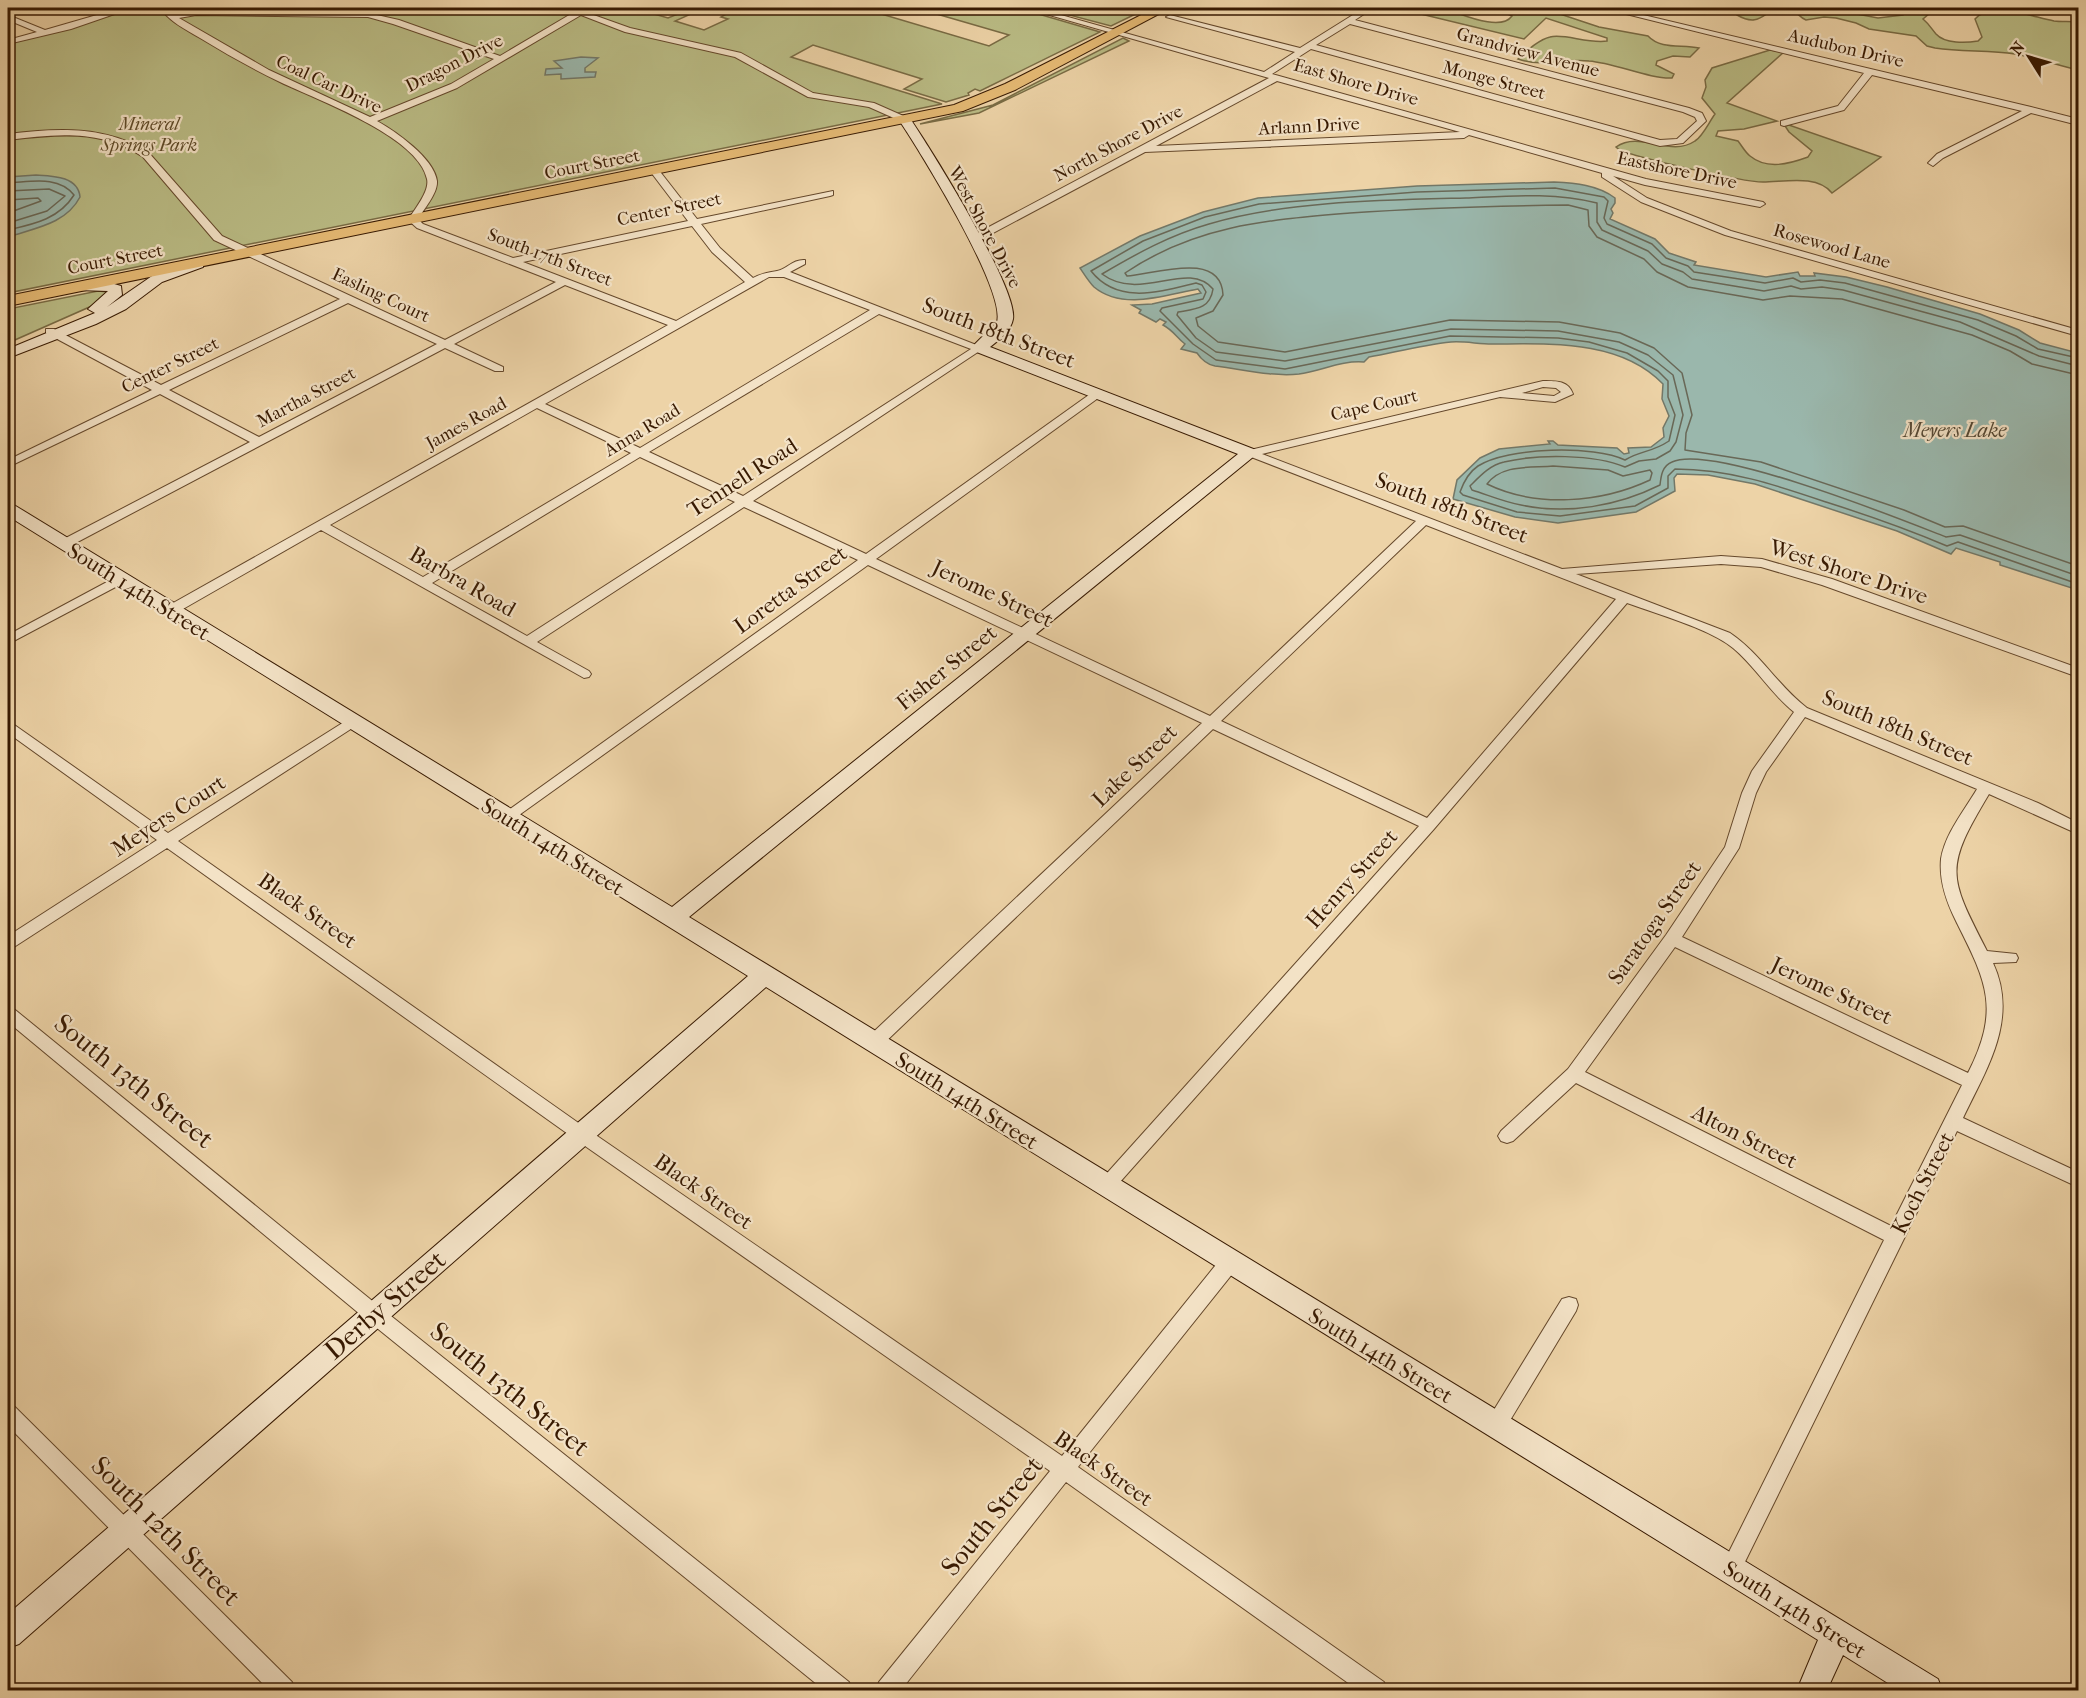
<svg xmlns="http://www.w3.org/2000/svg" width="2086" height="1698" font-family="'IM FELL French Canon',serif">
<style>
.green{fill:#babc85;stroke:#796b44;stroke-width:1.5}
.water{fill:#9ab7ac;stroke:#737868;stroke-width:1.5}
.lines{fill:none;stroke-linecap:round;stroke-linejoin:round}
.shore{stroke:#696857;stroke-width:1.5}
.street-casing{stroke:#65482b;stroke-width:2}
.secondary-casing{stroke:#381a02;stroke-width:2}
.primary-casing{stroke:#381a02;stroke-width:2}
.street{fill:#f3e2c6;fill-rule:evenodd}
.secondary{fill:#f3e2c6;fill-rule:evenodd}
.primary{fill:#e6ba74;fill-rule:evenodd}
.labels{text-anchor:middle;stroke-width:4.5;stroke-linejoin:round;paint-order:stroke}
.far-street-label{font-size:18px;fill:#381a02;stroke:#f3e2c6}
.far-park-label{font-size:18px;font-style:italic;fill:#5f4b29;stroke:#f3e2c6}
.far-water-label{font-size:20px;font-style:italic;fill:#554935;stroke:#f3e2c6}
.street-label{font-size:22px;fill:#381a02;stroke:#f3e2c6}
.near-street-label{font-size:27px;fill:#381a02;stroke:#f3e2c6}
</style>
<rect width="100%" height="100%" fill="#edd3a7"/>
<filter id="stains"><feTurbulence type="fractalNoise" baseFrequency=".00333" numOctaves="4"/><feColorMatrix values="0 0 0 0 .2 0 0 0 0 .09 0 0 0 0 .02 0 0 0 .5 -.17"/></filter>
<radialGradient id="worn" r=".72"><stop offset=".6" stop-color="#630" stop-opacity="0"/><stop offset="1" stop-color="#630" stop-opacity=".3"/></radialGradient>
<!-- green -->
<path class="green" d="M106,8H633L668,18L693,8H704L675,21L704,30L728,19L721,17L730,12L715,8L742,10L766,8H843L840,9L878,13L989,46L1009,35L916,8H1018L1100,32L988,87L980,91L975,89L968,93L969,95L946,102L904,89L922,79L813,45L791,57L942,104L8,293V42L114,11Z
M1053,8H1075L1096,13L1120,8H1148L1111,26L1054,11Z
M1396,8H1461L1457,13C1471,18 1502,30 1512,16L1499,10L1502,8H1542L1599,27L1648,36C1661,50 1682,44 1699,48L1690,57L1673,56L1657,61L1656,65L1674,74L1672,78C1649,79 1615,63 1589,61C1563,58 1545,68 1518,59C1527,51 1538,40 1550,37C1564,33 1588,44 1607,41V38L1546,18L1524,39Z
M1740,8H1825L1878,18L1903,15L1912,8H1936L1923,19C1929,24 1931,28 1936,34C1945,44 1966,43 1978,41L1982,37L1975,19C1992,0 2032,17 2054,21C2062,22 2070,21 2078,22V70C2056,65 2039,58 2015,54C1989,50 1962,52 1935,48L1927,46L1916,36L1869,29L1856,23L1836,18L1824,17L1806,20C1798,17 1796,9 1786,8C1764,6 1763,30 1737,15Z
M1123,38L1129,41L979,113L920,124L993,105Z
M1770,50L1784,52L1727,103L1777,121L1744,129L1718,131L1716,136L1738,141C1742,146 1745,152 1750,156C1767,170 1789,164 1808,157L1812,151L1789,132L1785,126L1789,125L1881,157L1832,193C1817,174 1784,182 1763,182C1745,182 1623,156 1616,147C1640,130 1670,158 1695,141C1703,136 1709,122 1715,114L1702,98L1706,87L1705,80L1712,68Z
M98,291L108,292L94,305L8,343V309Z"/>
<!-- water -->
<path class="water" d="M581,57L598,58L585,68V72H596L595,77L561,79V74L545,75L546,69L562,68L554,61Z
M36,175C52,176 78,176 80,197C66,224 35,228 8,237V177Z
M1554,182C1575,183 1598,185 1615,198V203L1611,209L1613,213L1610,219L1655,239L1669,253L1696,262L1694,265L1766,277L1798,272L1800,276H1815L1814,273L1846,277L1887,287L1980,314L2019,330L2040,343L2078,353V590L2000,565V562L1956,548L1951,554L1897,531L1755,484L1708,475L1677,474L1674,478L1675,491L1636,512L1558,523L1515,517L1453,499L1457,480L1480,458L1499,449L1550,444L1548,441H1553L1558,445L1617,448L1624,454L1629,453L1628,448L1651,447L1664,437L1663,428L1669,416L1662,399L1663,384C1620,339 1549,344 1492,344C1478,344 1465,341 1451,342C1423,345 1396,352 1369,357L1364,362C1342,360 1321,371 1299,374C1272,377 1241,369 1215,366C1208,365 1201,359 1197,353L1181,349L1185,344C1176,337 1174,331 1163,325L1166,322L1160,319L1156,322L1139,313L1141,310L1132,305L1152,304L1201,293L1198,289C1165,295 1123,311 1094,287C1089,282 1084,274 1080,268L1140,236L1203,212L1258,198L1417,186Z"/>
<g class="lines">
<!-- shore -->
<path class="shore" d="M8,183C31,182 58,175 74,195C59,219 34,224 8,230
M8,191L49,189L65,196L47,211L8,223
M8,200L38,198L41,201L8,213
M2078,358L2038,349L2016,336L1978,320L1845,283L1820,280L1801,282L1793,278L1765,283L1694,272L1688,266L1666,258L1652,244L1607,224L1604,218L1608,201L1604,197L1555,188L1417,192L1259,204L1205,217L1143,241L1091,271C1118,305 1159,292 1196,283L1202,285L1206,292L1203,299L1162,308L1160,311L1193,344L1216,360L1285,369L1450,336L1558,338L1589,342L1627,353L1658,371L1668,381V397L1675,415L1669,441C1651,453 1641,450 1625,460C1595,445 1507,447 1478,466C1469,472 1464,481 1460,492L1463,495L1517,512L1560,516L1635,506L1668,488V476L1675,469C1729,469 1776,485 1826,502C1867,515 1907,529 1947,546L1958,542L2078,584
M2078,366L2039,356L1960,322L1843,290L1822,287L1801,289L1791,286L1764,291L1692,279L1683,272L1662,264L1648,251L1602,230L1597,222V203C1554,192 1510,196 1466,198C1386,200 1285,201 1209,224C1170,235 1136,254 1102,274C1141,303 1187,259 1213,289C1210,309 1196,309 1178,312L1177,315L1196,338L1216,352L1285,361L1451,329L1558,331L1619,342L1648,355L1673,375L1683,415L1676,442L1670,451L1656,459L1639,461L1625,467C1594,454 1537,454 1504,462C1490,465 1480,476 1470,486L1472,490C1488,495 1504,502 1521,505C1567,515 1618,506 1660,485C1661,476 1662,466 1672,462C1712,443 1900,519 1946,537L1960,535L2078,576
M2078,375L2032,364L2010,351L1972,335L1842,299L1790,296L1763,300L1688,287L1657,272L1644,259L1597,237L1589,226L1588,210L1568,205C1495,206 1423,208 1350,213C1268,220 1196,225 1125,273L1127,276C1155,274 1221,250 1223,295L1213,311L1196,318L1198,326L1218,342L1285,352L1450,320L1559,322L1620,333L1654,348L1682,373L1692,415L1686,433L1685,450L1761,462L1904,510L1945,527L1963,526L2078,566
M1553,466L1608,470L1623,476L1650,470L1652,473L1650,480C1601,503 1536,508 1487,484C1502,464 1530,468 1553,466Z"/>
<defs>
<path id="street" d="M121,8H132L71,29L8,44V40L37,32L8,20V15L45,30Z
M160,8H168L173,14L196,11L368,13L399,20L500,56L576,11L574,8H582L588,13L630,28L741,53L813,93L874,103L908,118V122L905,123L869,107L808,97L735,57L625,32L581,15L457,88L377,121C395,131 434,158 437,181C438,193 424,209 418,219L423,224L513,258L688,221L650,171L655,168L658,169L697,219L833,191V195L830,196L701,224L720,248L753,278C762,273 767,273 777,271C787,269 793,259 805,260V264L790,272L984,348L753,501L866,554L1093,392H1101V396L876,559L1210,716L1416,521L1246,455V451L1543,381C1555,381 1568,380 1573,394L1555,402L1500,397L1262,454L1562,569L1721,556L1762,559L1832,579L2078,668V677L1822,585L1761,567L1721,564L1576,574L1730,633C1760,653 1778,686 1807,708L2038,803L2078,823V834L1989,794C1944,869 1948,875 1987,951L2016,954L2018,958L2016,962L1993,963C2019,1019 1987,1068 1963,1118L2078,1172V1187L1957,1131L1738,1576L1731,1579L1724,1576L1721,1569L1724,1562L1884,1240L1576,1083L1513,1141L1507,1143L1501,1141L1498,1136L1501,1131L1568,1069L1666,935L1725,847L1742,793L1752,771L1794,712C1771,694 1756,667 1733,648C1710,629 1657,614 1627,603L1434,829L1112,1191L1106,1193L1100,1191L1097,1186L1100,1181L1419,826L1213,729L879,1048L873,1050L867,1048L865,1043L867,1038L1202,723L868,565L508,823L501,818L503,814L858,560L744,507L537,642L589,671L591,674L589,677L584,678L321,530L176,613H166L164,610L166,607L668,325L565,285L454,344L503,367V371H495L445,348L68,547H60V541L250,442L160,394L8,467V460L152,390L46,333V329H54L161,385L340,299L214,240L143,157C102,129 55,134 8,140V134C56,128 107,125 149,153L222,236L445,340L556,282L417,228L408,220C414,210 430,191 427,179C418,136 317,100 280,82C253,69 226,54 200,38C185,29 170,22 160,8ZM196,15L368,17L393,24L494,59L451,84L370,117L269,70L179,18ZM692,226L712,252L745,282L676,321L523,262ZM769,277H784L870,310L640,448L545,404ZM348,303L437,344L259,437L169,390ZM879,314L971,349L743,496L649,452ZM1543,387L1556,388L1561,392L1554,396L1522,393ZM537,408L631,453L423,577L330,525ZM640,457L735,502L527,636L432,583ZM1426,525L1616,599L1427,818L1221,721ZM1805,717L1977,789C1964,811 1945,834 1941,859C1939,881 1946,901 1956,921C1986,981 2001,1008 1968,1073L1682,937L1739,848L1756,793L1766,772ZM1675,947L1962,1085L1891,1226L1585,1072Z
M1025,8H1036L1264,72L1295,52L1166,17L1170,15L1300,48L1364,8H1373L1355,20L1689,108L1702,113L1706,121L1683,143L1660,146L1311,49L1272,74L1646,179L1763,202L1765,204L1760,207L1645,185L1613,176L1647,198L1731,231L2078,330V336L1725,235L1641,202L1602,177V173L1469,135L1464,138L1145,152L978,241H970V237L1269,78ZM1350,24L1683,112L1695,117L1697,121L1677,139L1660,140L1316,45ZM1277,81L1460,132L1156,146Z
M1602,8H1614L2031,107L2078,119V125L2031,113L1943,158L1933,166L1928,163L1937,154L2022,111L1872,75L1844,110L1784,126L1781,125V121L1838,106L1864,73Z
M120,575L125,576V582L8,644V635Z
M352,717L357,719L359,722L357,725L178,841L587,1129L1062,1456L1223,1256L1230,1254L1237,1256L1239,1262L1237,1268L1078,1467L1384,1682L1387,1690H1358L1066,1482L901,1690H876L879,1682L1050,1471L575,1139L167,848L14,947L8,949V936L157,840L8,733V723L13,724L168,833Z
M8,1007L14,1009L381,1308L849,1682L852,1690H824L367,1320L8,1022Z
M1569,1297L1576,1299L1578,1305L1576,1311L1503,1432L1496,1434L1489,1432L1486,1425L1489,1418L1562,1299Z
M8,1404L15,1407L292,1682L295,1690H269L8,1426Z"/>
<path id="secondary" d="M905,116L909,117C930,148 1018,288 1013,319C1011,331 999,340 990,347L1256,450L1258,453L689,917L1938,1679L1942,1690H1899L1843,1655L1827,1690H1797L1818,1640L766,987L19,1644L8,1648V1614L748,976L8,516V504L14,505L672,907L1238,454L974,351L971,348L997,322C1006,290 920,151 899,120Z
M198,260L203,261V267L162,282L126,309L96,324L8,358V349L95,313L88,309L108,291L76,290L74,287L76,284L104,281L121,286L122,295L107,307L152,276Z"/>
<path id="primary" d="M1155,8H1170L1015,90L963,111L8,306V296L954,105L1005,84Z"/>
</defs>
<!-- street casing -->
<use href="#street" class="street-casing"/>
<!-- secondary casing -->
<use href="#secondary" class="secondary-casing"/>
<!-- primary casing -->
<use href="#primary" class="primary-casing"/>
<!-- street -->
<use href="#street" class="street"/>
<!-- secondary -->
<use href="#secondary" class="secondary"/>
<!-- primary -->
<use href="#primary" class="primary"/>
</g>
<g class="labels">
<!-- far-street labels -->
<g class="far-street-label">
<text transform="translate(1846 48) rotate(13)" y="6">Audubon Drive</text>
<text transform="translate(1528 52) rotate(15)" y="6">Grandview Avenue</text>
<text transform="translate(454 63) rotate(-27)" y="6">Dragon Drive</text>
<text transform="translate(1494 80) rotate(15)" y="6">Monge Street</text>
<text transform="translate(1356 82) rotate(16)" y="6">East Shore Drive</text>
<text transform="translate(329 84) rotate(25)" y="6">Coal Car Drive</text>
<text transform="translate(1309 126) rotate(-3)" y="6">Arlann Drive</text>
<text transform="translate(1118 143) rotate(-28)" y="6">North Shore Drive</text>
<text transform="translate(592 164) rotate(-11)" y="6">Court Street</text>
<text transform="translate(1677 170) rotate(12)" y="6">Eastshore Drive</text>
<text transform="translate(669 209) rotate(-12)" y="6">Center Street</text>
<text transform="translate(985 227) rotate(62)" y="6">West Shore Drive</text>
<text transform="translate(1832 246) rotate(16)" y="6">Rosewood Lane</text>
<text transform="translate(550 257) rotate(21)" y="6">South 17th Street</text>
<text transform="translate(115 259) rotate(-11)" y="6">Court Street</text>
<text transform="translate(381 295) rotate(25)" y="6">Easling Court</text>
<text transform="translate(170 365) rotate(-26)" y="6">Center Street</text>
<text transform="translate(306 397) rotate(-28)" y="6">Martha Street</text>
<text transform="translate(1374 405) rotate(-13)" y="6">Cape Court</text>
<text transform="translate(466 423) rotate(-29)" y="6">James Road</text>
<text transform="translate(642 430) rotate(-31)" y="6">Anna Road</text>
</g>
<!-- far-park labels -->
<g class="far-park-label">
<text x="149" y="130">Mineral<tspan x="149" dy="21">Springs Park</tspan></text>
</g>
<!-- far-water labels -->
<g class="far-water-label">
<text x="1955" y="437">Meyers Lake</text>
</g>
<!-- street labels -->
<g class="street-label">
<text transform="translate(999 332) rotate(21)" y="8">South 18th Street</text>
<text transform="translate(742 477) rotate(-33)" y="8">Tennell Road</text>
<text transform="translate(1452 507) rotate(21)" y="8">South 18th Street</text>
<text transform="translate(1849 571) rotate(18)" y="8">West Shore Drive</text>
<text transform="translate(463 581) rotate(30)" y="8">Barbra Road</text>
<text transform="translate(790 589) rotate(-36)" y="8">Loretta Street</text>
<text transform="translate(139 591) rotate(32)" y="8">South 14th Street</text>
<text transform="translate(993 593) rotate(25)" y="8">Jerome Street</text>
<text transform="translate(946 667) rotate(-39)" y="8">Fisher Street</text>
<text transform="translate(1898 727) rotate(23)" y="8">South 18th Street</text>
<text transform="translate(1134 765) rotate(-44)" y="8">Lake Street</text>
<text transform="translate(168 815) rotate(-33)" y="8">Meyers Court</text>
<text transform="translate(553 846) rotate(32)" y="8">South 14th Street</text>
<text transform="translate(1351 878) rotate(-48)" y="8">Henry Street</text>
<text transform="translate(308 910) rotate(35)" y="8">Black Street</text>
<text transform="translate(1654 922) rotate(-55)" y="8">Saratoga Street</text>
<text transform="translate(1832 990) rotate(25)" y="8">Jerome Street</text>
<text transform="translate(967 1100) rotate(32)" y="8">South 14th Street</text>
<text transform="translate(1745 1136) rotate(27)" y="8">Alton Street</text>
<text transform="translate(1922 1183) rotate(-63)" y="8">Koch Street</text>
<text transform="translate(704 1191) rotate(35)" y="8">Black Street</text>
<text transform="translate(1381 1355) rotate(31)" y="8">South 14th Street</text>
<text transform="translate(1104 1468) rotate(35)" y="8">Black Street</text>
<text transform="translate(1795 1609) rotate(32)" y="8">South 14th Street</text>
</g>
<!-- near-street labels -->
<g class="near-street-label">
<text transform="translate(134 1081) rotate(39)" y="9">South 13th Street</text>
<text transform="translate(385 1305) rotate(-41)" y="9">Derby Street</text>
<text transform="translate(510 1389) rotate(39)" y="9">South 13th Street</text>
<text transform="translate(992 1516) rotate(-51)" y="9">South Street</text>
<text transform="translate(166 1531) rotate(45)" y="9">South 12th Street</text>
</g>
</g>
<!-- margin -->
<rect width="2086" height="1698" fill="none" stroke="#edd3a7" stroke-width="30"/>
<rect x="9" y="9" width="2068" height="1680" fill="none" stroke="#381a02" stroke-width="3"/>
<rect x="15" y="15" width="2056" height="1668" fill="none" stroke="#381a02" stroke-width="1.5"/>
<!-- north arrow -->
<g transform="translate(2029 57) rotate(307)" stroke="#f3e2c6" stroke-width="4.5" paint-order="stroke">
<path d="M0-4.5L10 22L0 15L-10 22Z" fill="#381a02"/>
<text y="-9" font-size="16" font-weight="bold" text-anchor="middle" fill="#381a02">N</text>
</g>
<rect width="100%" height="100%" filter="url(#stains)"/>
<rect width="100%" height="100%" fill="url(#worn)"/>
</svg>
